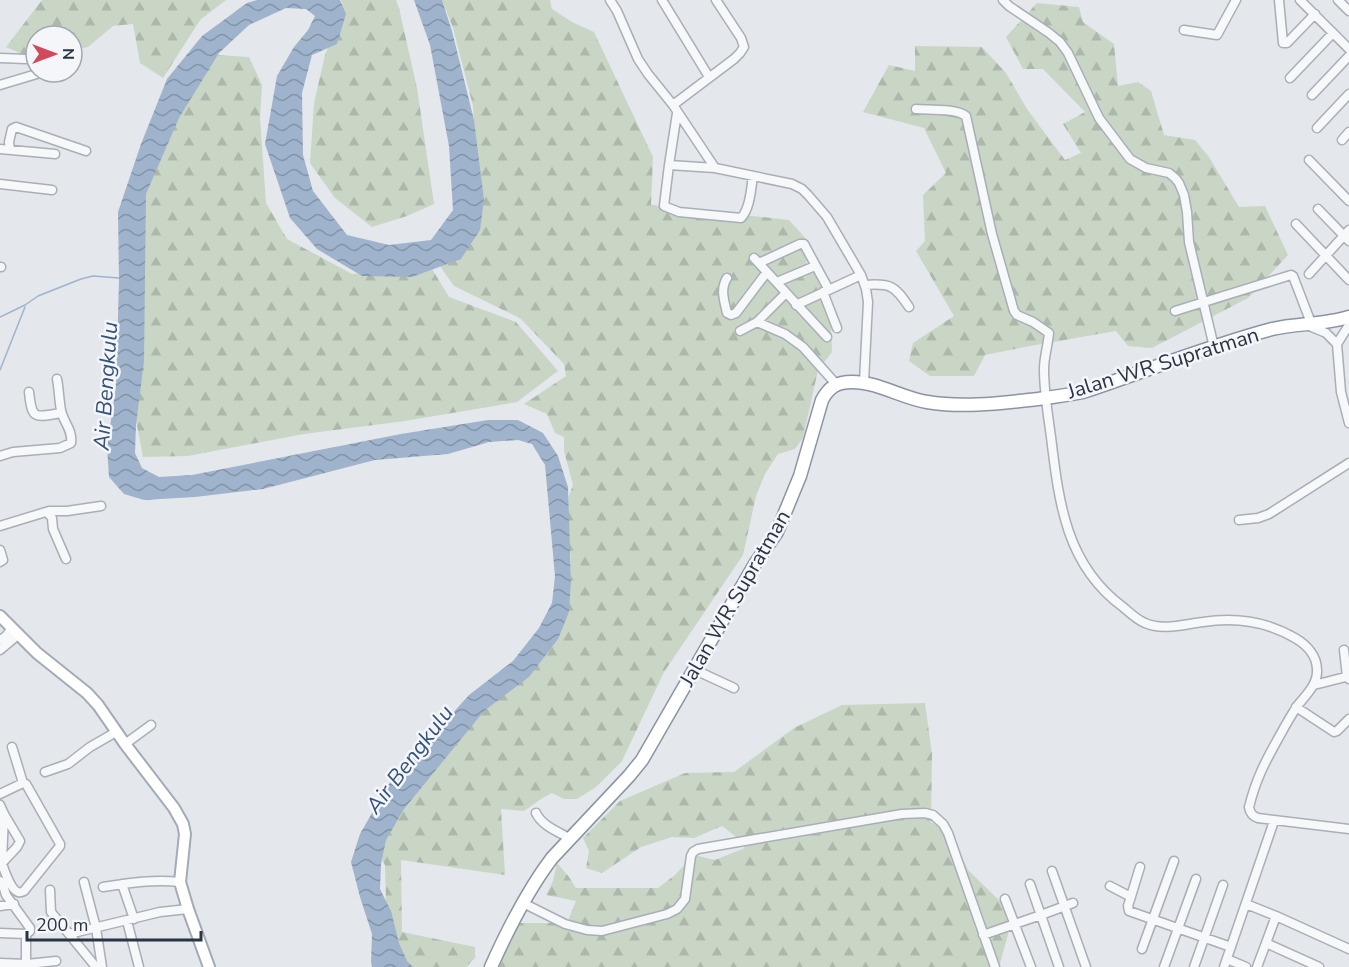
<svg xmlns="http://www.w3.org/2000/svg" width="1349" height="967" font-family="'Nunito Sans',sans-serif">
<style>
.forest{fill:url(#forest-firs)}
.water{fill:url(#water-waves)}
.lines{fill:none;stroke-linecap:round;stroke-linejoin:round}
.stream{stroke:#9fb4cc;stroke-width:1.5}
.minor-casing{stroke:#a9aeb7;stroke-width:11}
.major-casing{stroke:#a3abb8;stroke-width:14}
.highway-casing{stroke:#8b94a3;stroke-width:15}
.minor{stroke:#f7f8fa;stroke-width:8}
.major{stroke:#fff;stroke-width:10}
.highway{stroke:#fff;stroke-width:12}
.labels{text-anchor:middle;stroke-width:5;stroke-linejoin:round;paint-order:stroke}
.street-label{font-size:21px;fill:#2b3445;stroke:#f4f6f9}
.water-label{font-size:22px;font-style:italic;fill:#34527a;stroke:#f4f6f9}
</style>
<defs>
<pattern id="forest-firs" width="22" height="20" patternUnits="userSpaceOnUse" patternTransform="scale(1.5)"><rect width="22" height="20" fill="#c9d6c5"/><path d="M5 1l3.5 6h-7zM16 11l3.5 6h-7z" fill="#adb8ab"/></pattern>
<pattern id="water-waves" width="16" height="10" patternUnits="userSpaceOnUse" patternTransform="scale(1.5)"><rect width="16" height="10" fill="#9fb4cc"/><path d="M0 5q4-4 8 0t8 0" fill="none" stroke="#8293a7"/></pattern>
</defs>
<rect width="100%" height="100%" fill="#e4e7ec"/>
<!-- forest -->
<path class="forest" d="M42,0H226L200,20L163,78L140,63L133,24L113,26L88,47L72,50V36H36V56L29,57L6,47Z
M341,0H396L399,8L417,88L434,204L407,216L372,227L335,198L310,163L314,103L325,55L343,8Z
M442,0H550L552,9L572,22L594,32L653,157L651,205L789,220L809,242L806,266L826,285L831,327L832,352L818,370L803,438L795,449L778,454L765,474L756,496L743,555L664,672L622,761L596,787L577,799H564L552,793L541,799L524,811L501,809L505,875L401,860L402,932L475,947V958L466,967H409L402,962L386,904L385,865L375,849L387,825L567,600L571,581V555L560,520L573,485L564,451V437L555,433L547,414L524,404L566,376L564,364L520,318L454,286L437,262L479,202L473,106L453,28Z
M1037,3L1079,7L1083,22L1114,44L1118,86L1138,82L1151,91L1164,135L1195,140L1209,157L1239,207L1265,206L1288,255L1248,298L1152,348L1128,346L1116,331L1030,346L985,355L974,376H930L909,361L913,343L954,316L916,251L925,241L923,195L946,173L924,128L863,112L889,65L915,71V46L982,47L1006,73L1027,109L1065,160L1081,153L1063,124L1085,112L1043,69H1023L1006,37Z
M218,55L249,57L262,85L260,117L266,203L287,239L352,274L432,269L449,297L516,322L558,371L517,402L405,421L304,434L188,456L143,457L135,415L139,212L167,135L199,76Z
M925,703L932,754L931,822L950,833L968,870L1007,908L1009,931L999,967H499L519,923H567L576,901L546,895L553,881L557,863L569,877L576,888H658L675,875L694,855L715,860L745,848L735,836L722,826L694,838L672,837L641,847L602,873L586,868L589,851L583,838L620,801L685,773L734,772L794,728L842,705Z"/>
<!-- water -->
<path class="water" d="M257,0H340L346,14L337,44L312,55L302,93L303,155L313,191L347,235L389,245L431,240L453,210L449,146L430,45L414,0H442L452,31L474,120L484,200L480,230L461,259L412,277L362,276L317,249L290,218L265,144L277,76L294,47L308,30L315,16L306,9L286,8L249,25L219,53L179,118L146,194L144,361L136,425L135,453L142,468L159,477L192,475L401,434L488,420H518L543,433L558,456L568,487L571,581L569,612L558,639L529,677L484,711L404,809L386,840L381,864L380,889L391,911L399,943L407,961L413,967H372L371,962L372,934L360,897L351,862L360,834L388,785L469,695L513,661L539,628L552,603L555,576L545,465L532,444L518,440L489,442L448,454L375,460L263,489L195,497L144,500L124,494L109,477L107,447L116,386L119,281L118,212L141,144L167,79L202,36L247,3Z"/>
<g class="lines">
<!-- stream -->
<path class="stream" d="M0,317L25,305L38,296L81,279L93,276L119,278
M0,370L25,307"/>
<defs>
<path id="minor" d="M610,0L617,11L638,59L648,74L673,105L715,168L792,184L802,189L808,195L827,217L861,275L866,289L868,302L864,382
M662,0L709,77
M1003,0L1009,6L1049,33L1060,42L1068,53L1099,118L1130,159L1146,168L1169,173L1175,178L1179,183L1184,195L1187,212L1189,242L1214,347
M1279,0L1283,43H1287L1315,14
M1300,0L1349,49
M1338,0L1349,11
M1184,30L1217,35L1236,0
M0,58L26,59
M1290,78L1333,33
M0,85L40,73
M1312,95L1349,56
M673,105L734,59L740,53L744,47L741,38L716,0
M916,109C929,110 955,108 966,116L992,234L1014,311L1017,315L1033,322L1049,333C1048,345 1044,357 1044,369C1044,392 1048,415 1051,437C1059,503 1066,565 1123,607C1130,613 1137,620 1145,623C1163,631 1185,624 1203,622C1236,617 1266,621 1295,638C1307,645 1317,656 1317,670C1318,684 1306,695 1298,705C1291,715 1285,726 1279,737C1265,762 1256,779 1249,807C1250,813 1252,816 1258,818L1349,829
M677,113L669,165L715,168
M1317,128L1349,94
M1342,140L1349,132
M0,149L55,154
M10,149L9,142L12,129L16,127L86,151
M1309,160L1349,201
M669,165L664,206L679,212L741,218C750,209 751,189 753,176
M0,184L52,190
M1318,209L1349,241
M1296,224L1349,280
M754,258L827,337
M759,263L800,244H804L829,290
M0,267H1
M1309,274L1349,230
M727,278C720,289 724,300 727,313L731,315L736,313L767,272
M777,282L815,266
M865,285C891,283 895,286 909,307
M823,292L837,328
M796,305L861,275
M1175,311L1291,275L1293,276L1311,323
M757,322L785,334L803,347L836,384
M1307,325L1326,333L1337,344
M1349,325L1337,344L1341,392L1349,423
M740,331L757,322L786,293
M29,392C32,421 35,417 61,413
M0,456L13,452L60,448L71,443C73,430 63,422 61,410C59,400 59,389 57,379
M47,512L52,518L53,529L66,559
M1239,520L1258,518L1269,514L1349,463
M0,526L49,511H67L101,506
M0,550L3,560L0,562
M0,640L6,636L12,628
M0,650L19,634
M1344,650L1347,677L1349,679
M693,669L734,688
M1314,685L1349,676
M1296,707L1334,732L1337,731L1349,719
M125,744L151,725
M12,747L23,783
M45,772L68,764L90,747L116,732
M0,794L23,783L26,784L60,844V846L24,891C22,892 20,893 18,892C11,890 4,870 2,863L17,847L20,841L4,814L0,805
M536,813C542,826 559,832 571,839
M2,863L4,814
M1140,867L1128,906L1129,911L1231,947
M1052,871L1086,967
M0,881L2,882L6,895L30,928V931L26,934V967
M84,882L96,928L102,967
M122,884L134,919
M1030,884L1059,967
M1110,886L1131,897
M103,887C129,883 154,879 180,882
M50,890L51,912L69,934L160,912L188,909
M1005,899L1031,967
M523,903L565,924L587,930L602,931L667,914L677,909L685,899L691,856L693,852L698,849L902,814L925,813L933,815L943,824L948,833L995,967
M1246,904L1276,916
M0,906L14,904
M127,921L139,967
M0,933L26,934
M69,934L96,967
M983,935L1041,915L1073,903
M1142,949L1174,861
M1227,959L1246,967
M0,963L27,964L56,961
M1164,967L1196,879
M1194,967L1223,885
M1224,967L1274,821
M1257,967L1266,943
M1319,967L1266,943L1276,916L1349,949"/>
<path id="major" d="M0,616L37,653L87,693L98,705L125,744L174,808L183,824L185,834L180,882L188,909L209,967"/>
<path id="highway" d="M491,967C508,929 527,891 552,858L629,776L642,760L755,564L777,532L800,476L822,400C829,387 837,382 852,382C878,382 902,398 927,402C964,408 1001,403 1038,399C1053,397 1068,395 1083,392C1146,371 1208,346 1272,329C1297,323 1324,325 1349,317"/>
</defs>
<!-- minor casing -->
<use href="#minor" class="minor-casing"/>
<!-- major casing -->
<use href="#major" class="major-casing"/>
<!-- highway casing -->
<use href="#highway" class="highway-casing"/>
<!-- minor -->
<use href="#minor" class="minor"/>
<!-- major -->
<use href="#major" class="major"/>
<!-- highway -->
<use href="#highway" class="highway"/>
</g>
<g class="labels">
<!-- street labels -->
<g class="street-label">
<text transform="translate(1163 363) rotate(-17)" y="7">Jalan WR Supratman</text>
<text transform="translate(735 598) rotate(-60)" y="7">Jalan WR Supratman</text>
</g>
<!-- water labels -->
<g class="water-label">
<text transform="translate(105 386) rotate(-86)" y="8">Air Bengkulu</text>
<text transform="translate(409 759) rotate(-53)" y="8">Air Bengkulu</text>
</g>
</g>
<!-- north arrow -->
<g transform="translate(54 54) rotate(90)"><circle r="28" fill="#f4f6f9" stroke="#a4a8b1" stroke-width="1.5"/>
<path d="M0-4.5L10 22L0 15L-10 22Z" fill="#d1495b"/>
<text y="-9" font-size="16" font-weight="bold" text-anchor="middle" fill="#2b3445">N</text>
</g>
<!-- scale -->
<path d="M27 931v9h174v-9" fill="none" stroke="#2b3445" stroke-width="3"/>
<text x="36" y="931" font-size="18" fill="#2b3445" stroke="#f4f6f9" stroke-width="4.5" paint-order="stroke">200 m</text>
</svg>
